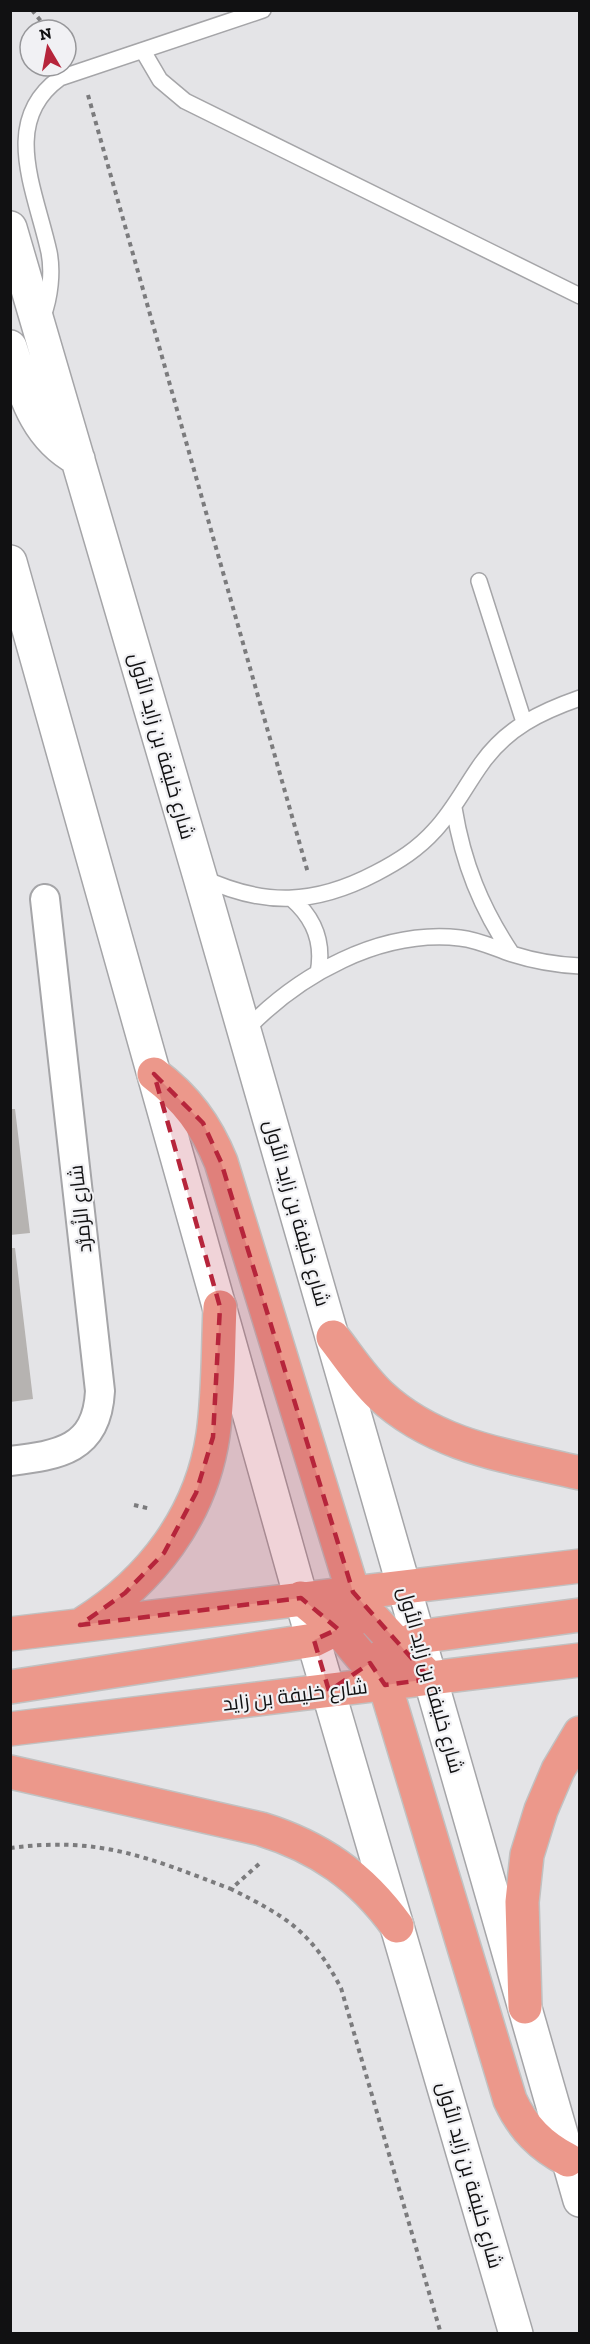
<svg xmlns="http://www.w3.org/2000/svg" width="590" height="2344" font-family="'Zilla Slab',Cairo,serif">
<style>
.building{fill:#b6b3b1}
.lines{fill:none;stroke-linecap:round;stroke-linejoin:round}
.lane-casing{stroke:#a5a5a8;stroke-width:18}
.street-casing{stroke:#a5a5a8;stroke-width:32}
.secondary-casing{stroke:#a5a5a8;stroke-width:36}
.highway-casing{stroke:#c1c1c1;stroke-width:36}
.path{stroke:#7b7b7d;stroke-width:4;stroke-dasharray:4.5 4.5;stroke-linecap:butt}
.lane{stroke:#fff;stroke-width:15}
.street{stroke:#fff;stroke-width:28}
.secondary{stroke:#fff;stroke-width:33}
.highway{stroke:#ec988b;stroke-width:33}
.marked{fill:#b6253b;fill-opacity:0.2;stroke:#b6253b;stroke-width:4.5;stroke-dasharray:12 8;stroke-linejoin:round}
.labels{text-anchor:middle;stroke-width:4.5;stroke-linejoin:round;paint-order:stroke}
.street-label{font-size:20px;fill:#111112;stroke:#f1f1f4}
</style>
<rect width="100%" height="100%" fill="#e4e4e7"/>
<!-- building -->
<path class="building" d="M10,1109H15L30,1233L10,1235Z
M10,1248H15L33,1399L10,1402Z"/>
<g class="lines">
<defs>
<path id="lane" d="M143,51L160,80L185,101L580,296
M43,316C50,297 53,272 49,252C35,189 0,121 60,78L263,10
M479,581L524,722
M454,808C463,863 481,908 512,954
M201,877C264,907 315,905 376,873C399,861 418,849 435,830C454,810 466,785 482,763C507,728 540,712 580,698
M292,899C315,919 324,943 318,973
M245,1031C298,975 380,929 460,938C479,940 494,948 512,954C534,961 557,965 580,966"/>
<path id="street" d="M10,1461C59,1455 97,1450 100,1391L45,899"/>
<path id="secondary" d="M10,228L200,877L580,2200
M10,347C25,392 34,435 78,459
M10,562L301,1598L516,2334"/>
<path id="highway" d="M154,1074C186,1098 206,1125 221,1162L353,1592L367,1612L430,1679
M333,1337C348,1356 362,1378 380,1395C436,1447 508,1456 580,1473
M301,1598L338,1629L385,1685L510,2100C523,2128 541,2146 568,2160
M84,1623C151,1581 201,1516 213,1435C219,1393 218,1349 220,1307
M10,1634L580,1566
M381,1657L418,1637L580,1615
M10,1687L314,1640L354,1620
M10,1729L580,1660
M10,1772L261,1829C319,1847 361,1876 397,1926
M525,2007L522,1902L527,1855L541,1810L558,1770L580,1733"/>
</defs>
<!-- lane casing -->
<use href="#lane" class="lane-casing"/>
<!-- street casing -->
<use href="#street" class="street-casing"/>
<!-- secondary casing -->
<use href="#secondary" class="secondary-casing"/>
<!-- highway casing -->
<use href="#highway" class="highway-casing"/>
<!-- path -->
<path class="path" d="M32,10L48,30
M88,95L308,873
M134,1505L151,1509
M10,1848C101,1836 149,1858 231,1889
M259,1864L231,1889C287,1917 311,1931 341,1988L441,2334"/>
<!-- lane -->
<use href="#lane" class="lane"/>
<!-- street -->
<use href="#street" class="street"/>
<!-- secondary -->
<use href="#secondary" class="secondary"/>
<!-- highway -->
<use href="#highway" class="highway"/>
</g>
<!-- marked area -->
<path class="marked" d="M154,1074L203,1123L221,1162L353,1592L430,1679L385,1685L370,1663L329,1691L314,1640L338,1629L301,1598L80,1625L125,1593L164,1553L196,1493L213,1437L220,1307Z"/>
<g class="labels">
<!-- street labels -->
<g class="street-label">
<text transform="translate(162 746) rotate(74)" y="7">شارع خليفة بن زايد الأول</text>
<text transform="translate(80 1209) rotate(-96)" y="7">شارع الزُمرُّد</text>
<text transform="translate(297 1213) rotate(74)" y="7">شارع خليفة بن زايد الأول</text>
<text transform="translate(431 1680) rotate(74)" y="7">شارع خليفة بن زايد الأول</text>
<text transform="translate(295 1695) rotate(-7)" y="7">شارع خليفة بن زايد</text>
<text transform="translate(470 2175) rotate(74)" y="7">شارع خليفة بن زايد الأول</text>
</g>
</g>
<!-- border -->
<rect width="590" height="2344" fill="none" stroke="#111112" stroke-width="24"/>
<!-- north arrow -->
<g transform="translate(48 48) rotate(350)"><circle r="28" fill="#f1f1f4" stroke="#97979a" stroke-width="1.5"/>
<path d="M0-4.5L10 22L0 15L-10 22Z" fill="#b6253b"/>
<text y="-9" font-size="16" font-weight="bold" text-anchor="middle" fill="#111112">N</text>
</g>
</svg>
